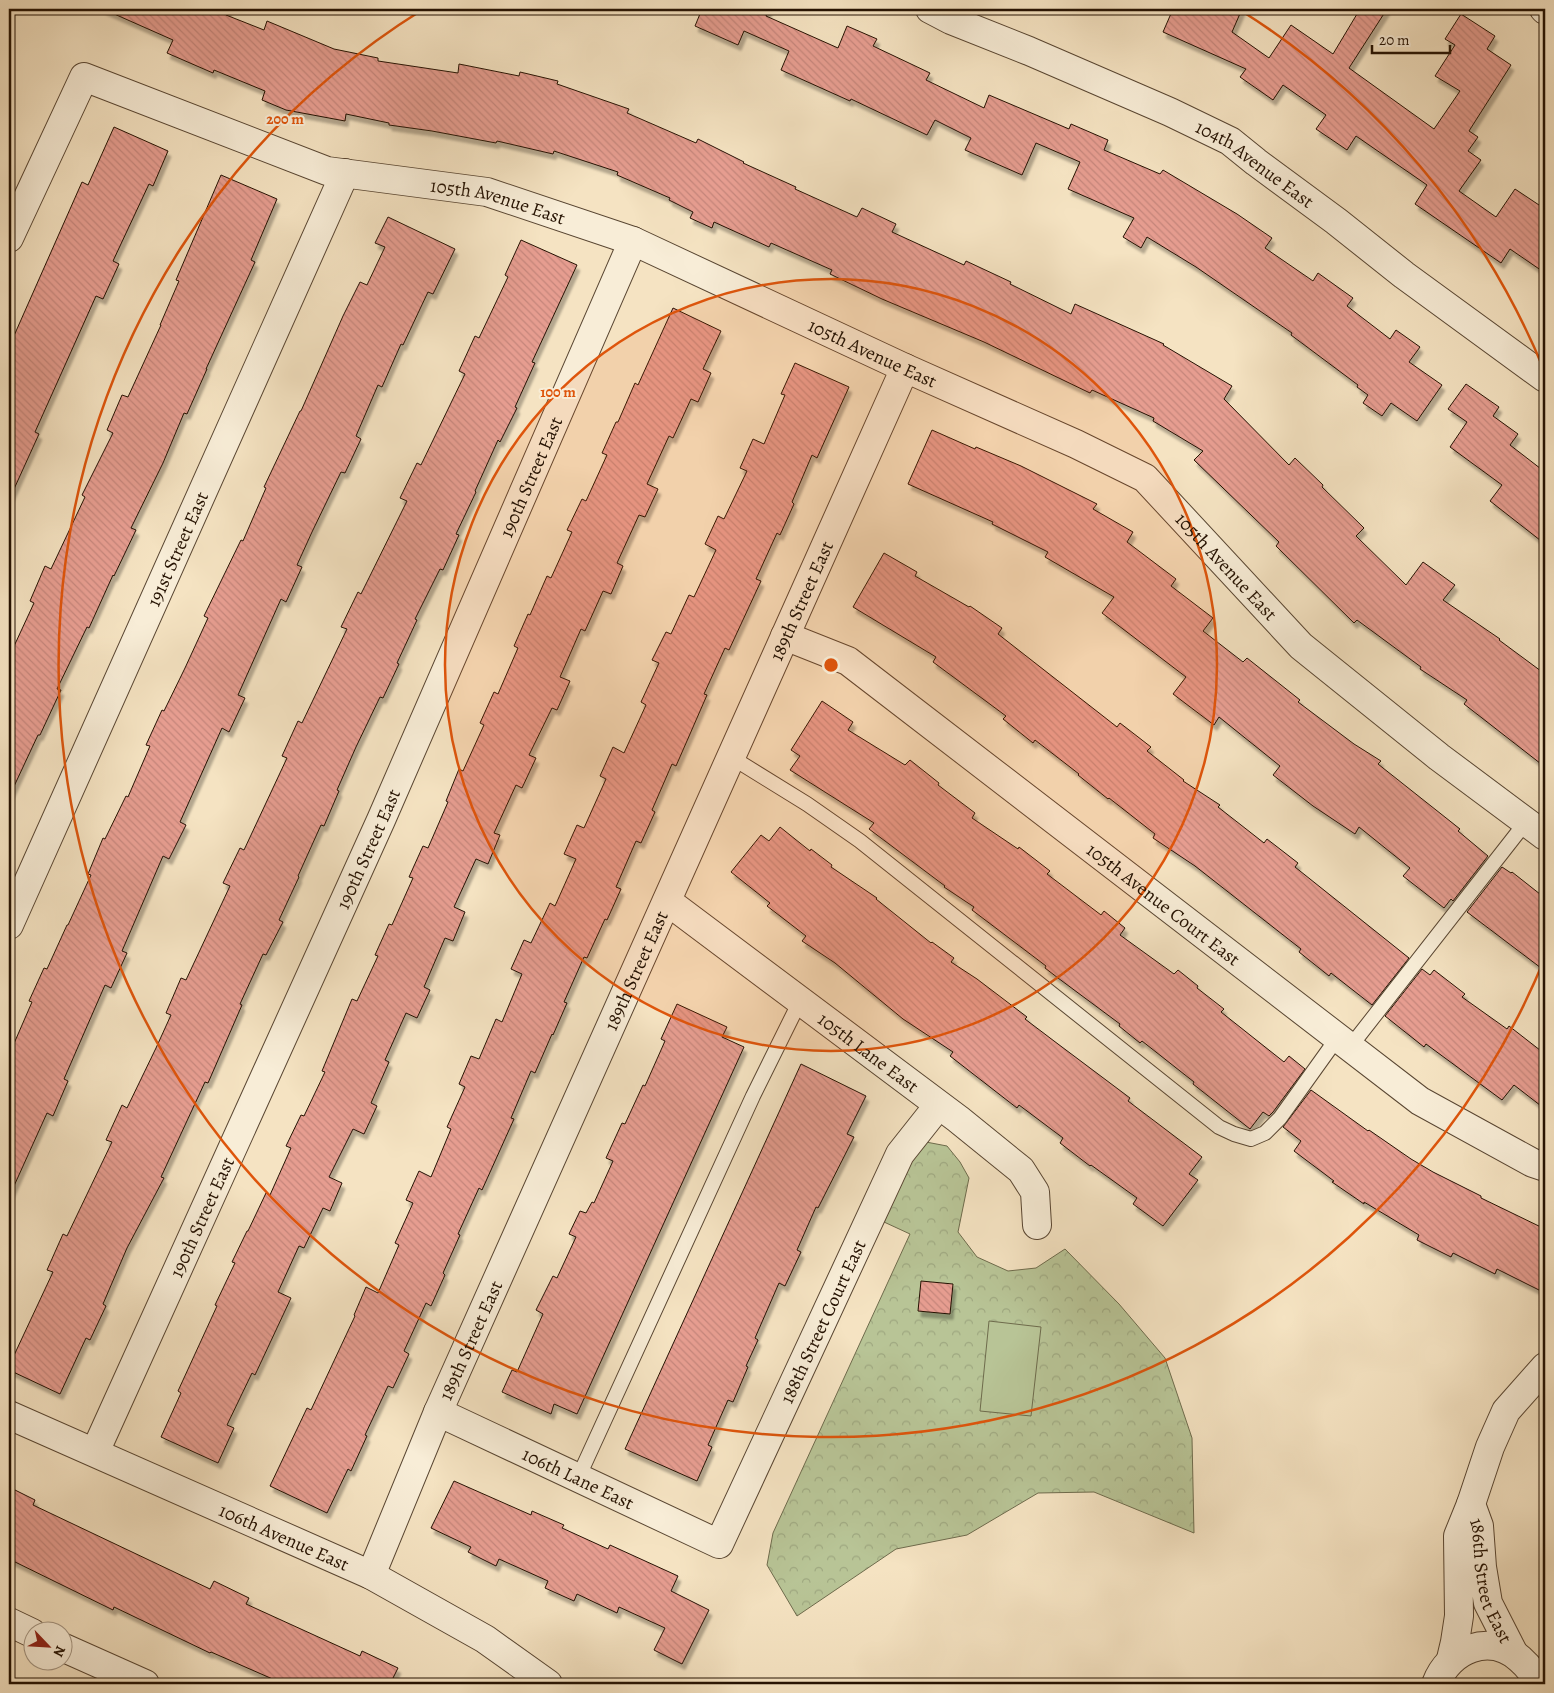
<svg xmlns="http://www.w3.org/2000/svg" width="1554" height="1693" font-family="Alegreya,serif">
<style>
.park{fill:url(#park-crowns);stroke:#6e6b4c}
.pitch{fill:#b8c496;stroke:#6e6b4c}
.building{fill:url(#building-back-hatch);stroke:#251202;filter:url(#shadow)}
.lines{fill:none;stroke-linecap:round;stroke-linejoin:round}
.lane-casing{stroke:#594632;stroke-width:16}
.street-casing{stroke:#594632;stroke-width:30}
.lane{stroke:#f8edd7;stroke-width:14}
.street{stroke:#f8edd7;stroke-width:28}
.ring{fill:none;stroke:#de550c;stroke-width:2.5}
.labels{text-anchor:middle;stroke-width:4;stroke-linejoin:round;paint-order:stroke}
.street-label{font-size:19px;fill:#251202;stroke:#f8edd7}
.centre{fill:#de550c;stroke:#f8edd7;stroke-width:2.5}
.ring-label{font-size:15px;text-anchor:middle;font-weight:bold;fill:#de550c;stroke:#f8edd7;stroke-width:4;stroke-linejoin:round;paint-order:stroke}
</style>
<defs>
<pattern id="park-crowns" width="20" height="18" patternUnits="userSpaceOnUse" patternTransform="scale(1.25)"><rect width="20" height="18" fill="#b8c496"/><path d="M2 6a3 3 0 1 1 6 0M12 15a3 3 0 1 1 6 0" fill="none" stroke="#9ea780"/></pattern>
<pattern id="building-back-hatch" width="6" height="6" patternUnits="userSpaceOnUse" patternTransform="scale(1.25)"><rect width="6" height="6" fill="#e69d90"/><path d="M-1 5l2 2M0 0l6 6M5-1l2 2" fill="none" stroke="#c5867b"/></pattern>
<filter id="shadow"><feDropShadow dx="3" dy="5.5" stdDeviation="1" flood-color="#0004"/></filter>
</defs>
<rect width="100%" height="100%" fill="#f5e3c2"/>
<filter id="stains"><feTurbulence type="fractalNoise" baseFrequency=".004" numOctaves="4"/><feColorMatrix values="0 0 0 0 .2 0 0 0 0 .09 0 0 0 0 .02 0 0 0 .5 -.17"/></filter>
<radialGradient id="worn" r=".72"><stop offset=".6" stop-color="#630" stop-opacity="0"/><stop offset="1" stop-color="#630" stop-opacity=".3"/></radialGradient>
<!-- park -->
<path class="park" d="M926,1142L947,1146L960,1162L969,1178L958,1232L977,1257L1008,1271L1036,1268L1065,1249L1119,1304L1165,1358L1192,1438L1194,1533L1094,1492L1038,1493L967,1535L896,1549L797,1616L767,1565L773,1533L910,1234L884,1222L916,1150Z"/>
<!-- pitch -->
<path class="pitch" d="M989,1321L1041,1327L1031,1416L980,1411Z"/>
<!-- building -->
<path class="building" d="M103,9H229L226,15L264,30L267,21L334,49L378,58V61L458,73L459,64L519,76L520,72L558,81L557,84L629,109L627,113L696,143L698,139L744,162L743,163L796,187L795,189L857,217L862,208L896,224L892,232L964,265L966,261L1011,282L1010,284L1071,314L1075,304L1164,344L1163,345L1232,386L1224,399L1289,465L1295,458L1323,485L1322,487L1364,528L1356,536L1406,585L1423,562L1455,585L1443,600L1500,639L1499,640L1545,674V767L1464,704L1467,700L1420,669L1421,667L1357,620L1354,623L1276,546L1279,542L1194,460L1203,451L1153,421L1154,418L1092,390L1090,393L984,342L882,299L830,274L832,270L771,243L769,247L714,222L712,228L690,218L693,212L669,200L670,198L617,175L618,172L554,151L553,154L497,141L496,143L432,131L389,125V123L346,114L345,121L286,110L262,100L265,91L214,70L213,73L167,53L173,40Z
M702,9H769L766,16L838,48L847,26L877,39L873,46L930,73L926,80L984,108L989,95L1069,129L1071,124L1108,140L1104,150L1160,174L1163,170L1237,214L1272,238L1265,248L1313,281L1318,273L1353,298L1347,306L1390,339L1396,330L1420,347L1409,362L1442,385L1417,421L1391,403L1382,416L1363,403L1368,395L1357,387L1358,385L1291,335L1292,333L1196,267L1147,237L1141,248L1123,237L1134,218L1068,189L1080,162L1036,143L1022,175L965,150L971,138L935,120L927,135L851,99L850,101L781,70L789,51L744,31L738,45L695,26Z
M1173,9H1242L1232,32L1269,58L1291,25L1333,54L1360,9H1387L1349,68L1434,129L1460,91L1435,76L1455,45L1445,39L1461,14L1495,36L1487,49L1511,65L1469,131L1478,137L1468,151L1481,160L1459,191L1496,217L1515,189L1545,209V273L1510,249L1501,263L1415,204L1427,185L1356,136L1347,150L1316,129L1326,115L1283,85L1273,100L1240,77L1246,69L1163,32Z
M114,127L168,151L153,186L149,184L113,261L119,264L103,299L96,296L35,432L39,434L9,500V347L82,182L88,185Z
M221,175L277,199L251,260L255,262L206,369H207L187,414L184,413L163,463L131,528L136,530L114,576L113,575L89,628L87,627L57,689L61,690L40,735H38L9,797V657L34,603L30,601L45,566L51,569L85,497L82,495L113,433L107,430L122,395L128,397L161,325H160L179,281L176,280Z
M388,217L455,249L433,294L428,292L403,345L401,344L382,387L378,385L356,436L361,439L345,473L341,472L312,532L297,565L302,567L286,602L281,599L238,695L245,698L229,732L222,728L180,822L186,825L169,859L163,856L122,951L127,953L111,988L105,985L64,1079L68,1081L53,1116L47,1113L9,1197V1055L32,1002L29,1001L44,968L47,969L67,925H68L91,875L88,874L103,838L105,839L126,796L128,797L150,746L146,745L162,710L164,711L185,668L208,618L204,616L241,540L243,541L266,488L264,487L300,411H301L343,316L360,282L367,285L385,247L375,243Z
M521,240L577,265L532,362L535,363L515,407L517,408L500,442L498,440L475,491L476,492L456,534L459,535L443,570L440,569L415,619L417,620L397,663L399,664L383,698L380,697L356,747L337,790L339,791L324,826L321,825L298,876L299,877L279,920L283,922L266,955L263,954L240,1004L242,1005L208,1083L205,1082L161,1177L164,1178L127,1248L103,1304L106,1306L90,1340L86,1338L60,1394L9,1370V1366L53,1272L47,1270L63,1234L67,1236L112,1142L106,1140L122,1105L127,1108L156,1048L171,1015L166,1013L181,978L186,980L230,886L223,883L240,848L244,850L287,758L282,756L298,721L302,723L347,629L341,627L358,592L361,594L407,501L400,498L417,463L421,465L465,374L459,371L475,336L479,338L508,277L505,275Z
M673,308L721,331L703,369L711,373L698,402L691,399L673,438L669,436L647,484L658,489L645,517L639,515L617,563L623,566L611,594L603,591L585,631L581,629L560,677L570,681L557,710L552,708L529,755L536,758L522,788L516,785L494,833L500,835L488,864L476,859L454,907L465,912L453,941L445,938L424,987L430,990L417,1018L406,1013L385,1060L389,1062L371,1103L377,1106L364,1134L353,1129L329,1177L342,1183L330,1211L323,1208L304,1248L299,1246L278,1292L291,1298L255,1375L252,1373L227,1425L234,1428L218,1463L161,1437L181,1393L178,1391L217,1306L215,1305L235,1263L232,1262L247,1231H248L266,1193L270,1195L291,1148L286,1146L301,1115L304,1116L325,1072L322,1071L352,999L357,1001L378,956L375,955L389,924L392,925L413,878L409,877L423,846L428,848L448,802L446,801L459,769L463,771L484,725L480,723L494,692L498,694L518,648L514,646L528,614L530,615L547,576L551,578L572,532L567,530L582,499L586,501L607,455L602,453L616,422H618L635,383L638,385Z
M795,363L849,387L817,458L812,455L792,502L794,504L780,535L777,533L756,579L761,581L729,650L725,648L704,694L707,695L690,734L676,766L672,764L652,810L655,812L641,843L636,841L616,887L621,889L607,920L605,919L587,958L584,957L564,1002L567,1003L553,1035L552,1034L535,1073L531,1071L511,1118L514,1119L482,1190L479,1188L458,1234L460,1235L443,1273L445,1275L431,1306L426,1303L404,1351L409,1354L393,1388L388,1386L365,1435L367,1436L351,1471L348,1469L327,1513L270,1486L307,1408L311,1410L355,1316L354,1315L366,1287L378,1293L399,1245L395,1243L413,1203L406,1200L419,1171L431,1177L451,1129L447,1127L465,1087L459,1084L471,1056L479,1059L496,1019L502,1022L522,974L511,969L524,940L531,943L550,903L555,906L576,859L564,854L577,825L584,828L606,779L600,776L613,747L624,753L646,705L641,702L659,663L652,660L666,632L671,634L689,595L694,597L716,550L705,544L718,516L724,519L747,471L740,468L753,439L764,444L785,395L781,394Z
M1466,384L1499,407L1493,416L1518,434L1510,445L1545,472V544L1490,501L1502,485L1450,447L1467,422L1448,409Z
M932,430L975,449L976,447L1021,466L1097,504L1093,509L1133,532L1127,542L1176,579L1171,586L1213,618L1203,631L1243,662L1247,658L1300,700L1298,702L1354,744L1381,761L1378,764L1460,829L1458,831L1488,856L1453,901L1451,899L1444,908L1403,876L1410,868L1359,827L1355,834L1313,806L1273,775L1280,766L1219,717L1214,725L1173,694L1186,677L1102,613L1114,597L1045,557L1048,552L992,524L993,522L908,484Z
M884,553L917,572L915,576L969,607L970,606L1002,628L998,634L1117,727L1120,723L1151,747L1147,751L1184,780L1183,781L1220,805L1218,807L1264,843L1267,839L1298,863L1295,867L1409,958L1372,1005L1331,973L1329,976L1299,952L1301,949L1195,866L1153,838L1155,834L1109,798L1108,799L1078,775L1079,774L1035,740L1033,743L1003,719L1006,716L933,662L936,657L853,607Z
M822,701L853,722L848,730L905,765L910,760L939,783L938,785L975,813L972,818L1018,849L1019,847L1050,871L1047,874L1101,915L1104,911L1125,928L1120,935L1174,974L1178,970L1198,986L1197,988L1224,1009L1221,1012L1284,1062L1289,1056L1305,1069L1273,1112L1269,1116L1263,1112L1250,1129L1193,1084L1194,1082L1142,1041L1140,1043L1119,1026L1120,1024L1058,978L1045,968L1046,966L972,910L974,907L944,887L945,886L869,829L874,823L790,770L800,756L791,750Z
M780,827L810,851L811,849L832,865L831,867L877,898L876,899L931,943L932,942L954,958L951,962L977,979L1027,1017L1025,1019L1054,1041L1130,1098L1128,1101L1202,1157L1189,1174L1198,1180L1163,1226L1133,1204L1137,1198L1091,1165L1090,1166L1060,1143L1063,1138L1019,1105L1017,1108L950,1056L953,1052L903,1019L835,963L802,941L806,936L767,906L770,903L731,872L761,835L769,841Z
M1502,867L1511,873L1512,872L1545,898V971L1467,912Z
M1422,969L1430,975L1434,970L1465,994L1462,997L1507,1029L1509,1026L1545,1054V1109L1514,1085L1502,1100L1426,1044L1424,1047L1385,1016Z
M677,1004L727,1027L722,1037L744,1047L577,1414L554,1404L551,1414L502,1392L512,1370L517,1372L543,1314L536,1310L553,1276L557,1278L576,1237L569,1234L580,1211L586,1213L592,1202L594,1203L613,1161L606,1158L622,1123L625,1124L643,1085L645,1086L665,1041L661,1039Z
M801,1064L866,1096L847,1134L854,1137L818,1208L816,1207L797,1250L801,1252L785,1286L779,1283L755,1338L758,1340L746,1366L748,1367L733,1402L728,1400L708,1445L712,1447L697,1481L625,1449Z
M1311,1090L1368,1131L1369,1130L1411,1159L1433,1172L1481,1196V1198L1545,1229V1293L1497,1269L1495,1274L1453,1253L1451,1257L1417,1240L1419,1235L1364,1202V1204L1332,1182L1334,1181L1294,1151L1301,1141L1283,1127Z
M921,1281L953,1284L950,1314L918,1311Z
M454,1481L531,1515L532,1511L564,1525L562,1528L608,1549L610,1545L678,1576L671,1591L709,1610L682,1664L654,1650L665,1628L619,1607L617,1613L577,1594L574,1601L545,1588L548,1581L499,1559L496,1566L468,1552L471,1547L431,1528Z
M9,1487L35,1500L33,1505L210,1589L214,1581L249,1598L246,1604L360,1656L362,1651L398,1668L390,1684H284L211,1652L210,1653L114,1607L113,1610L9,1559Z"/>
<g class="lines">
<defs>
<path id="lane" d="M731,757L807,804L860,841L1219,1127L1234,1134L1251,1139L1265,1133L1280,1118L1338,1037
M1350,1047L1526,822
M578,1478L753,1096L800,1001"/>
<g id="street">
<path id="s1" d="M930,9L951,20L1029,51L1170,112L1230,141L1256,162L1336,221L1404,275L1545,378"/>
<path d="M1544,9L1545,10"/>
<path id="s2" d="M9,238L84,77L327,171L487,192L633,241L905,368L1076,444L1145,478L1301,646L1439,757L1545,836"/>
<path id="s3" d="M785,636L848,661L1420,1101L1533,1163L1545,1167"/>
<path id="s4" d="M667,901L958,1119L1021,1170L1035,1192L1037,1225"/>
<path id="s5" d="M9,925L345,173"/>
<path id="s6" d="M438,1412L719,1544L900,1154L938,1106"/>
<path id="s7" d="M9,1415L371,1575L485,1639L548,1684"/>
<path id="s8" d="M95,1452L381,820L633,241"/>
<path d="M1471,1504L1490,1447L1506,1411L1545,1367"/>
<path id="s9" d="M371,1575L438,1412L905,368"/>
<path d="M9,1622L32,1633"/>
<path d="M62,1647L145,1684"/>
<path id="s10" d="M1451,1659L1455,1642L1459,1616L1458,1536L1471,1504L1479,1526L1482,1567L1488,1603L1514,1654"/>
<path d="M1436,1684C1449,1649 1490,1632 1520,1659C1528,1666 1535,1674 1537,1684"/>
</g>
</defs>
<!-- lane casing -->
<use href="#lane" class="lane-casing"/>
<!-- street casing -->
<use href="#street" class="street-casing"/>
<!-- lane -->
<use href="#lane" class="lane"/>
<!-- street -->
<use href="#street" class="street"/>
</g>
<!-- distance rings -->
<circle cx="831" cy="665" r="386" fill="#de550c" fill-opacity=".12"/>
<g class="ring">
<circle cx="831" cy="665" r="386"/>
<path d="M1544 960A772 772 0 1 1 422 10M1240 10A772 772 0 0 1 1544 370"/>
</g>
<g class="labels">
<!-- street labels -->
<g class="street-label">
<text dy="7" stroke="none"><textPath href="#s1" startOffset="361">104th Avenue East</textPath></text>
<text dy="7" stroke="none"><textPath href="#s2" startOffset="612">105th Avenue East</textPath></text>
<text dy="7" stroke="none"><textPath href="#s2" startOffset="1018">105th Avenue East</textPath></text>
<text dy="7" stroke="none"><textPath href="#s8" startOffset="1068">190th Street East</textPath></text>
<text dy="7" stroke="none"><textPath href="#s5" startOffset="412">191st Street East</textPath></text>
<text dy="7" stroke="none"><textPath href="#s2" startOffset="1438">105th Avenue East</textPath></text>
<text dy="7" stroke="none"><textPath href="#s9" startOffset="1065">189th Street East</textPath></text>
<text dy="7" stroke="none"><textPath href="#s8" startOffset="662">190th Street East</textPath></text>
<text dy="7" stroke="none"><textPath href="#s3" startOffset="466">105th Avenue Court East</textPath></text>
<text dy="7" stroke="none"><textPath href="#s9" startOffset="660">189th Street East</textPath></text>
<text dy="7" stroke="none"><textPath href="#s4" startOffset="252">105th Lane East</textPath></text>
<text dy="7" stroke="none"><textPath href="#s8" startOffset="258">190th Street East</textPath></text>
<text dy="7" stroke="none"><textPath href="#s6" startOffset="556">188th Street Court East</textPath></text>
<text dy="7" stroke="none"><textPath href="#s9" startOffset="255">189th Street East</textPath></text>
<text dy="7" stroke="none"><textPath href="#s6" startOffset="155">106th Lane East</textPath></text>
<text dy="7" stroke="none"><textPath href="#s7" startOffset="301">106th Avenue East</textPath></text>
<text dy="7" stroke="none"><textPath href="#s10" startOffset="238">186th Street East</textPath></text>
</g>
</g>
<circle cx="831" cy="665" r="8" class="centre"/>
<g class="ring-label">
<text x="285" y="124">200 m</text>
<text x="558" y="397">100 m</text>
</g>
<!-- margin -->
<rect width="1554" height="1693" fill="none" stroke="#f5e3c2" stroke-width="30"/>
<rect x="10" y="10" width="1534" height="1673" fill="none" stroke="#251202" stroke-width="2.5"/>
<rect x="15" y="15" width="1524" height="1663" fill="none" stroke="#251202"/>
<!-- north arrow -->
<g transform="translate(48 1646) rotate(115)"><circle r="24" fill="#f8edd7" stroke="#a49582"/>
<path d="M0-4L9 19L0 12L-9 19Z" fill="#8f2418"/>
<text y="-8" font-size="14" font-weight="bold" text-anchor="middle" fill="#251202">N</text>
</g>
<!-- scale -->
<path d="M1372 45v8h78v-8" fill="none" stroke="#251202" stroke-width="2.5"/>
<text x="1379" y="45" font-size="15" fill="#251202" stroke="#f8edd7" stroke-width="4" paint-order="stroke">20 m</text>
<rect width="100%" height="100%" filter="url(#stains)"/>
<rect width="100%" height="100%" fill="url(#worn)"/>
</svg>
